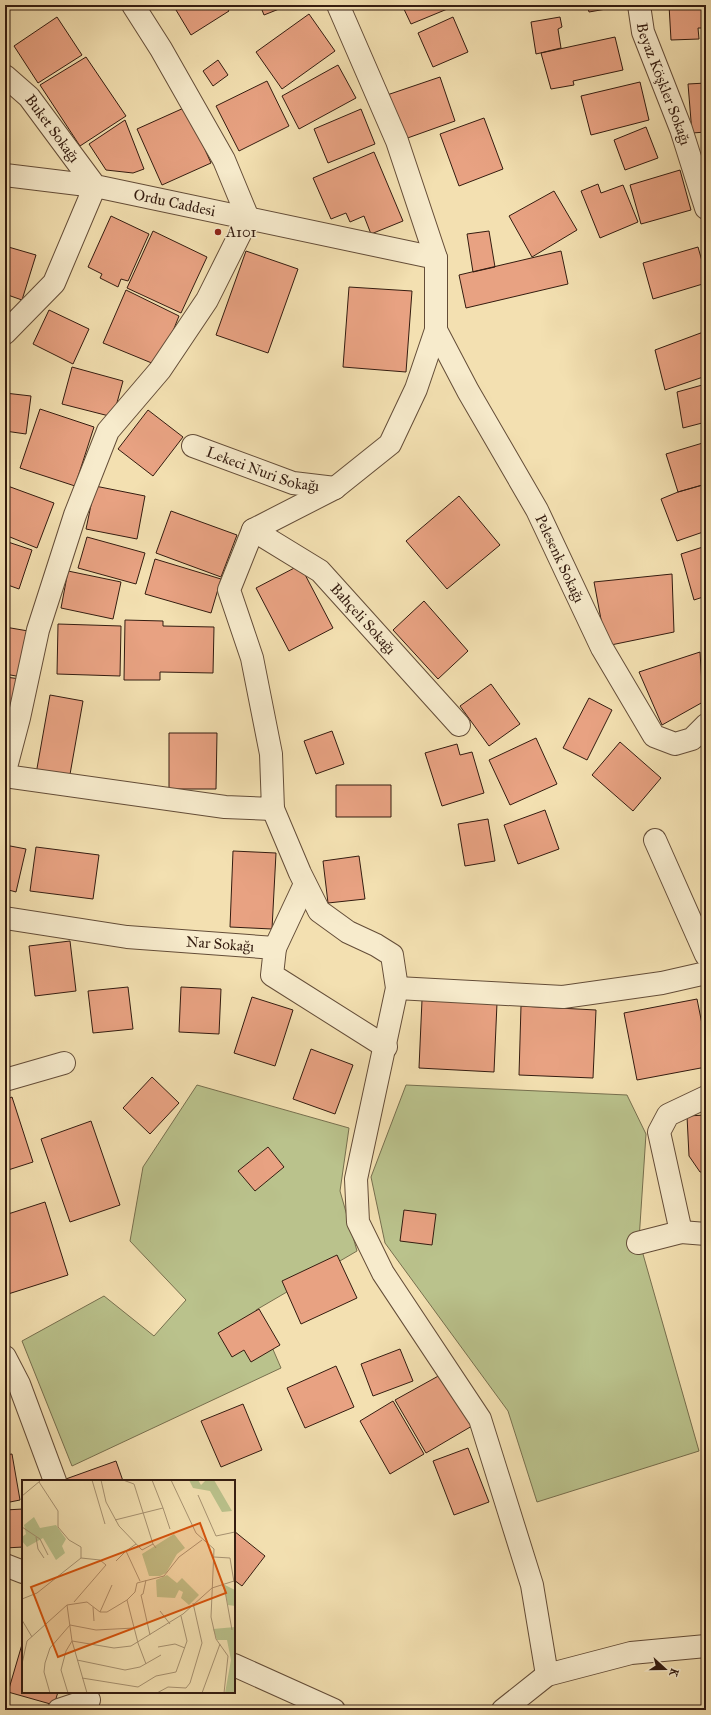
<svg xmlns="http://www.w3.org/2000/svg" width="711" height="1715" font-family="'IM FELL Great Primer',serif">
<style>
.green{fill:#bac28c;stroke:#776f4e}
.building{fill:#e8a282;stroke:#341c10}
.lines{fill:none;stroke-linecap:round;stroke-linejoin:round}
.minor-casing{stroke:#644d38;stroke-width:24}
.tertiary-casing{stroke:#644d38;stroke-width:24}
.minor{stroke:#f7ebcc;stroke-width:22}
.tertiary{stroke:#f7ebcc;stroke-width:22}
.poi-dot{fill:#8f2418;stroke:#f7ebcc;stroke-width:1.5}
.labels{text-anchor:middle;stroke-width:3;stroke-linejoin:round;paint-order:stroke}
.street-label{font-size:15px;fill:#341c10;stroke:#f7ebcc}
.poi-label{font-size:15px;fill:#341c10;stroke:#f7ebcc;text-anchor:start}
.inset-road{fill:none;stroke:#a79271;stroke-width:1}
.view{fill:#d6530c;fill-opacity:0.15;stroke:#d6530c;stroke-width:2}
.inset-edge{fill:none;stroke:#341c10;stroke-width:2}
</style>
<rect width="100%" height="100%" fill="#f3e0b1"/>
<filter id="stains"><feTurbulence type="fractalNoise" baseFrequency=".005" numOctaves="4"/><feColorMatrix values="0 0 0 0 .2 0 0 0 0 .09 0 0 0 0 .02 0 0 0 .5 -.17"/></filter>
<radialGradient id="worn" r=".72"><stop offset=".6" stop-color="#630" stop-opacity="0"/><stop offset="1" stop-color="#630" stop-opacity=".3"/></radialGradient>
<!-- green -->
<path class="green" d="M197,1085L349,1128L340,1191L357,1251L256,1310L281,1368L72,1466L22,1341L104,1296L154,1336L186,1300L130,1241L143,1167Z
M406,1085L627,1095L646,1134L639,1240L699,1451L537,1502L508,1411L385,1243L371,1177Z"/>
<!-- building -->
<path class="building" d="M173,5H225L229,11L191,35Z
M260,5H289L264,15Z
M402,5H457L411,24Z
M587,5H629L589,12Z
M669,5H706V28H698L699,39L671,40Z
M309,14L335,51L282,89L256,52Z
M57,17L82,55L38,83L14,46Z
M453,17L468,52L433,67L418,33Z
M560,17L562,27L558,29L561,48L536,54L531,22Z
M615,37L623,70L573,81L574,85L551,89L541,53Z
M86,57L126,116L80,146L40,85Z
M218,60L228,75L213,86L203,71Z
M338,65L356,98L299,129L282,96Z
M440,77L455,121L402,140L387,95Z
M267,81L289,126L239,151L216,106Z
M640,82L649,120L591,135L581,96Z
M706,83V132L692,133L688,84Z
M186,107L211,163L162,185L137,129Z
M361,109L375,144L328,163L314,129Z
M484,118L503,169L459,186L440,134Z
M125,120L144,169L133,173L106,170L89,144Z
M646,127L658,158L625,170L614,140Z
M374,152L403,221L371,234L364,216L350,222L346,213L331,219L313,178Z
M680,170L691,210L641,224L630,185Z
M598,184L601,193L623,185L638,222L600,238L581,191Z
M554,191L577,230L532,257L509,216Z
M111,216L149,234L128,281L121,279L118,287L100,278L102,274L88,267Z
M153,231L207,257L181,313L127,288Z
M489,231L495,267L473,272L467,234Z
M5,246L36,255L22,300L5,294Z
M698,247L706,275V283L653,299L643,263Z
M246,251L298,269L268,353L216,335Z
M561,251L568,284L466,308L459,275Z
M349,287L412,291L406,372L343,367Z
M126,290L179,316L159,366L103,343Z
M49,310L89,329L73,364L33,344Z
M706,331V376L665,390L655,350Z
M72,367L123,381L113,417L62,404Z
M706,384V422L683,428L677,392Z
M5,393L31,396L26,434L5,431Z
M40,409L94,427L75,486L20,468Z
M148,410L183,437L153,476L118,449Z
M706,442V484L678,492L666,454Z
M706,484V531L677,541L661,499L678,492Z
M5,485L54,503L37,548L5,535Z
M95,486L145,496L137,539L86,529Z
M459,496L500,545L447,589L406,541Z
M171,511L237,535L221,577L156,553Z
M87,537L145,553L136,584L78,568Z
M5,541L32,550L19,589L5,584Z
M706,546V596L694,600L681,554Z
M155,559L221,579L211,613L145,594Z
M300,565L333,628L289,651L256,588Z
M68,571L121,582L113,619L61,608Z
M672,574L674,632L606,646L594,582Z
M424,601L468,651L438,679L393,630Z
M125,620L163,621V626L214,627L213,673L160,672V680H124Z
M58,624L121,626L120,676L57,674Z
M5,627L34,632L27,678L5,674Z
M700,652L703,702L662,725L639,672Z
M5,677L21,679L13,716L5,714Z
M491,684L520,724L489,746L460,706Z
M50,695L83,701L69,780L36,774Z
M589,698L612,710L587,760L563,748Z
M332,731L344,764L316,774L304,741Z
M169,733H217L216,789H169Z
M536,738L557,784L510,805L489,760Z
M620,742L661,778L633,811L592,775Z
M457,744L460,755L472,752L484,793L442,806L425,753Z
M336,785H391V817H336Z
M545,810L559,849L518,864L504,825Z
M488,819L495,861L465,866L458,824Z
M5,845L26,849L16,892L5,889Z
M36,847L99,855L93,899L30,891Z
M233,851L276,853L272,929L230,927Z
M359,856L365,899L328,903L323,861Z
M70,941L76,991L35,996L29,946Z
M128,987L133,1029L93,1033L88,991Z
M181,987L221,989L219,1034L179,1032Z
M252,997L293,1010L275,1066L234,1053Z
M697,999L706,1044V1067L637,1080L624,1013Z
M422,1000L497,1003L494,1072L419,1068Z
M521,1006L596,1010L593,1078L519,1075Z
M311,1049L353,1065L335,1114L293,1099Z
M152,1077L179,1103L150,1134L123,1108Z
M12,1097L33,1162L5,1171V1100Z
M706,1115V1172H700L689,1156L687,1116Z
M91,1121L120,1205L70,1222L41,1139Z
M268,1147L284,1167L255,1191L238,1171Z
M45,1202L68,1275L5,1295V1215Z
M404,1210L436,1214L432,1245L400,1241Z
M337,1255L357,1298L301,1324L282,1281Z
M259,1309L280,1345L251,1362L244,1350L232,1357L218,1333Z
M400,1349L413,1381L373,1396L361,1364Z
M336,1366L354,1407L305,1428L287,1388Z
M442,1374L472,1426L426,1453L395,1400Z
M393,1401L424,1454L390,1474L360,1421Z
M243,1404L262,1450L221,1467L201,1421Z
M468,1448L489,1502L454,1515L433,1461Z
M12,1454L20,1500L5,1503V1455Z
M116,1461L123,1481H64L63,1480Z
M23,1509V1547L5,1548V1510Z
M234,1531L265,1556L242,1586L234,1580Z
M23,1641V1692H58L54,1705L8,1692Z"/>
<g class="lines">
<defs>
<g id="minor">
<path id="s1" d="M639,5L643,32L681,129L706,208"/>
<path id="s2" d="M5,76L29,97L95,186L436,258"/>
<path id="s3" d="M436,330L468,391L537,510L602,648L654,736L675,744L692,739L706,725"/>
<path id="s4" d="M193,446L293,483L335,488"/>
<path id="s5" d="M253,530L320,571L459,725"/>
<path d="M5,771L19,718L38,630L75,515L108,431L160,370L207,300L248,218L224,160L161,49L133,5"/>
<path d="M5,776L225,807L273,809L271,754L252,658L229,590L253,530L335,488L390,444L416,389L436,330V258L397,141L338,5"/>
<path d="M273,809L300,873L319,911L348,932L376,945L392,955L397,988L356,1179L358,1222L383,1273L480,1419L532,1585L547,1675"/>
<path d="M655,840L706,955"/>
<path id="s6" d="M5,918L127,937L275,948L272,975L386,1047"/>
<path d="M275,948L305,884"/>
<path d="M397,988L563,997L662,983L706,973"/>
<path d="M5,1080L64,1063"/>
<path d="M681,1232L706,1234"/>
<path d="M638,1243L681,1232L659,1132L668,1115L706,1097"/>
<path d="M234,1665L334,1710"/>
<path d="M59,1710L89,1700"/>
<path d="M503,1710L547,1675L631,1653L706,1646"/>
</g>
<path id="tertiary" d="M5,175L95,186L54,283L5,333
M5,1357L19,1384L55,1481
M5,1565L23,1572"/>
</defs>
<!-- minor casing -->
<use href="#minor" class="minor-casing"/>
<!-- tertiary casing -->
<use href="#tertiary" class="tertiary-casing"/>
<!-- minor -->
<use href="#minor" class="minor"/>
<!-- tertiary -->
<use href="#tertiary" class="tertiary"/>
</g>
<!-- markers -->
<circle class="poi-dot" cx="218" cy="232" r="4"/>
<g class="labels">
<!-- street labels -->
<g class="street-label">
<text dy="5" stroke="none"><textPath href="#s1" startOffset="83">Beyaz Köşkler Sokağı</textPath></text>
<text dy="5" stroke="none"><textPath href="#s2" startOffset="71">Buket Sokağı</textPath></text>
<text dy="5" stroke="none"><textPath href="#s2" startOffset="224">Ordu Caddesi</textPath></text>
<text dy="5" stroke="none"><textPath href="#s4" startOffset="74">Lekeci Nuri Sokağı</textPath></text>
<text dy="5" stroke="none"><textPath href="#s3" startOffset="260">Pelesenk Sokağı</textPath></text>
<text dy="5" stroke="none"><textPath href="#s5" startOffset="143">Bahçeli Sokağı</textPath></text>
<text dy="5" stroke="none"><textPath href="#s6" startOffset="217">Nar Sokağı</textPath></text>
</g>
<!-- poi labels -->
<g class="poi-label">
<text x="226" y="237">A101</text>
</g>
</g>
<!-- overview -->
<g transform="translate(22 1480)">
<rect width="213" height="213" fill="#f3e0b1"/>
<path d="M167,0H176L179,5L184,0H192L210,31L200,32L188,11L171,8ZM12,37L18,48L34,45L44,59L40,66L43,73L34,80L21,58L5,67L0,61V57L4,54L2,45ZM152,54L163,68L155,74L144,93L138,96H127L120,74ZM145,95L155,103L160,98L177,115L167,125L159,118L161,112L157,110L153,118L135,117L134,100ZM201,104L213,110V126L206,125ZM213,147V213H203L209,180L205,160H195L191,149Z" fill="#bac28c"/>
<path class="inset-road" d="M70,0L83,44M79,0L84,22L97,46L120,70L131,64L134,68M101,0L112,4L131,64M130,0L141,28M149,0L174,53L192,69L189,137L194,159L206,176L202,213M176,15L194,56L213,52M0,16L18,1M93,40L141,28L148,49M0,47L18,59L26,75M14,57L16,69L22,78M104,71L114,64M192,77L208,78L212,102M94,81L104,71L118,101M124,100L121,114L119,115L128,155M200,104L203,111L210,150M0,119L15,113L59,78V67L47,60L36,47V31L17,2M105,120L113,112L115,103L142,96L157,77L180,60M52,122L84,85L78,80L59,78M45,125L50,161L65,213M71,127L72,141M138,131L148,144M78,132L90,105M0,140L10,157M50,161L92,168L109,166L161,134L190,108L212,101M136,167L153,164L163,168M55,180L103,190L118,187L139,175M0,184L5,161L45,125L65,122L78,132H85L105,120L116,163L124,184M60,198L116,207L134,196L154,192L165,161L159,136M28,213L22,192L23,183L28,168L48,145L74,150L112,148M46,213L39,190L44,171L50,161M135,213L146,207L164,208L168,203L180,163L171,123M180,213L198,164"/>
<path class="view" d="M178,43L204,113L36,177L9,107Z"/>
<rect width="213" height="213" class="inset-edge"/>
</g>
<!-- margin -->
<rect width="711" height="1715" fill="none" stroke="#f3e0b1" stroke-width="20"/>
<rect x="6" y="6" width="699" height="1703" fill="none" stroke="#341c10" stroke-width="2"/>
<rect x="10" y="10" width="691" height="1695" fill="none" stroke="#341c10"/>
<!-- north arrow -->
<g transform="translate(665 1669) rotate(111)" stroke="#f7ebcc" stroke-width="3" paint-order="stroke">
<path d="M0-3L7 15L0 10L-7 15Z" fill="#341c10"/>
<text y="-6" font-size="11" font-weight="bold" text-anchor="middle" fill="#341c10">K</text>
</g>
<rect width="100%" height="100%" filter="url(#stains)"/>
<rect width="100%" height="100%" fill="url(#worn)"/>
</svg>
